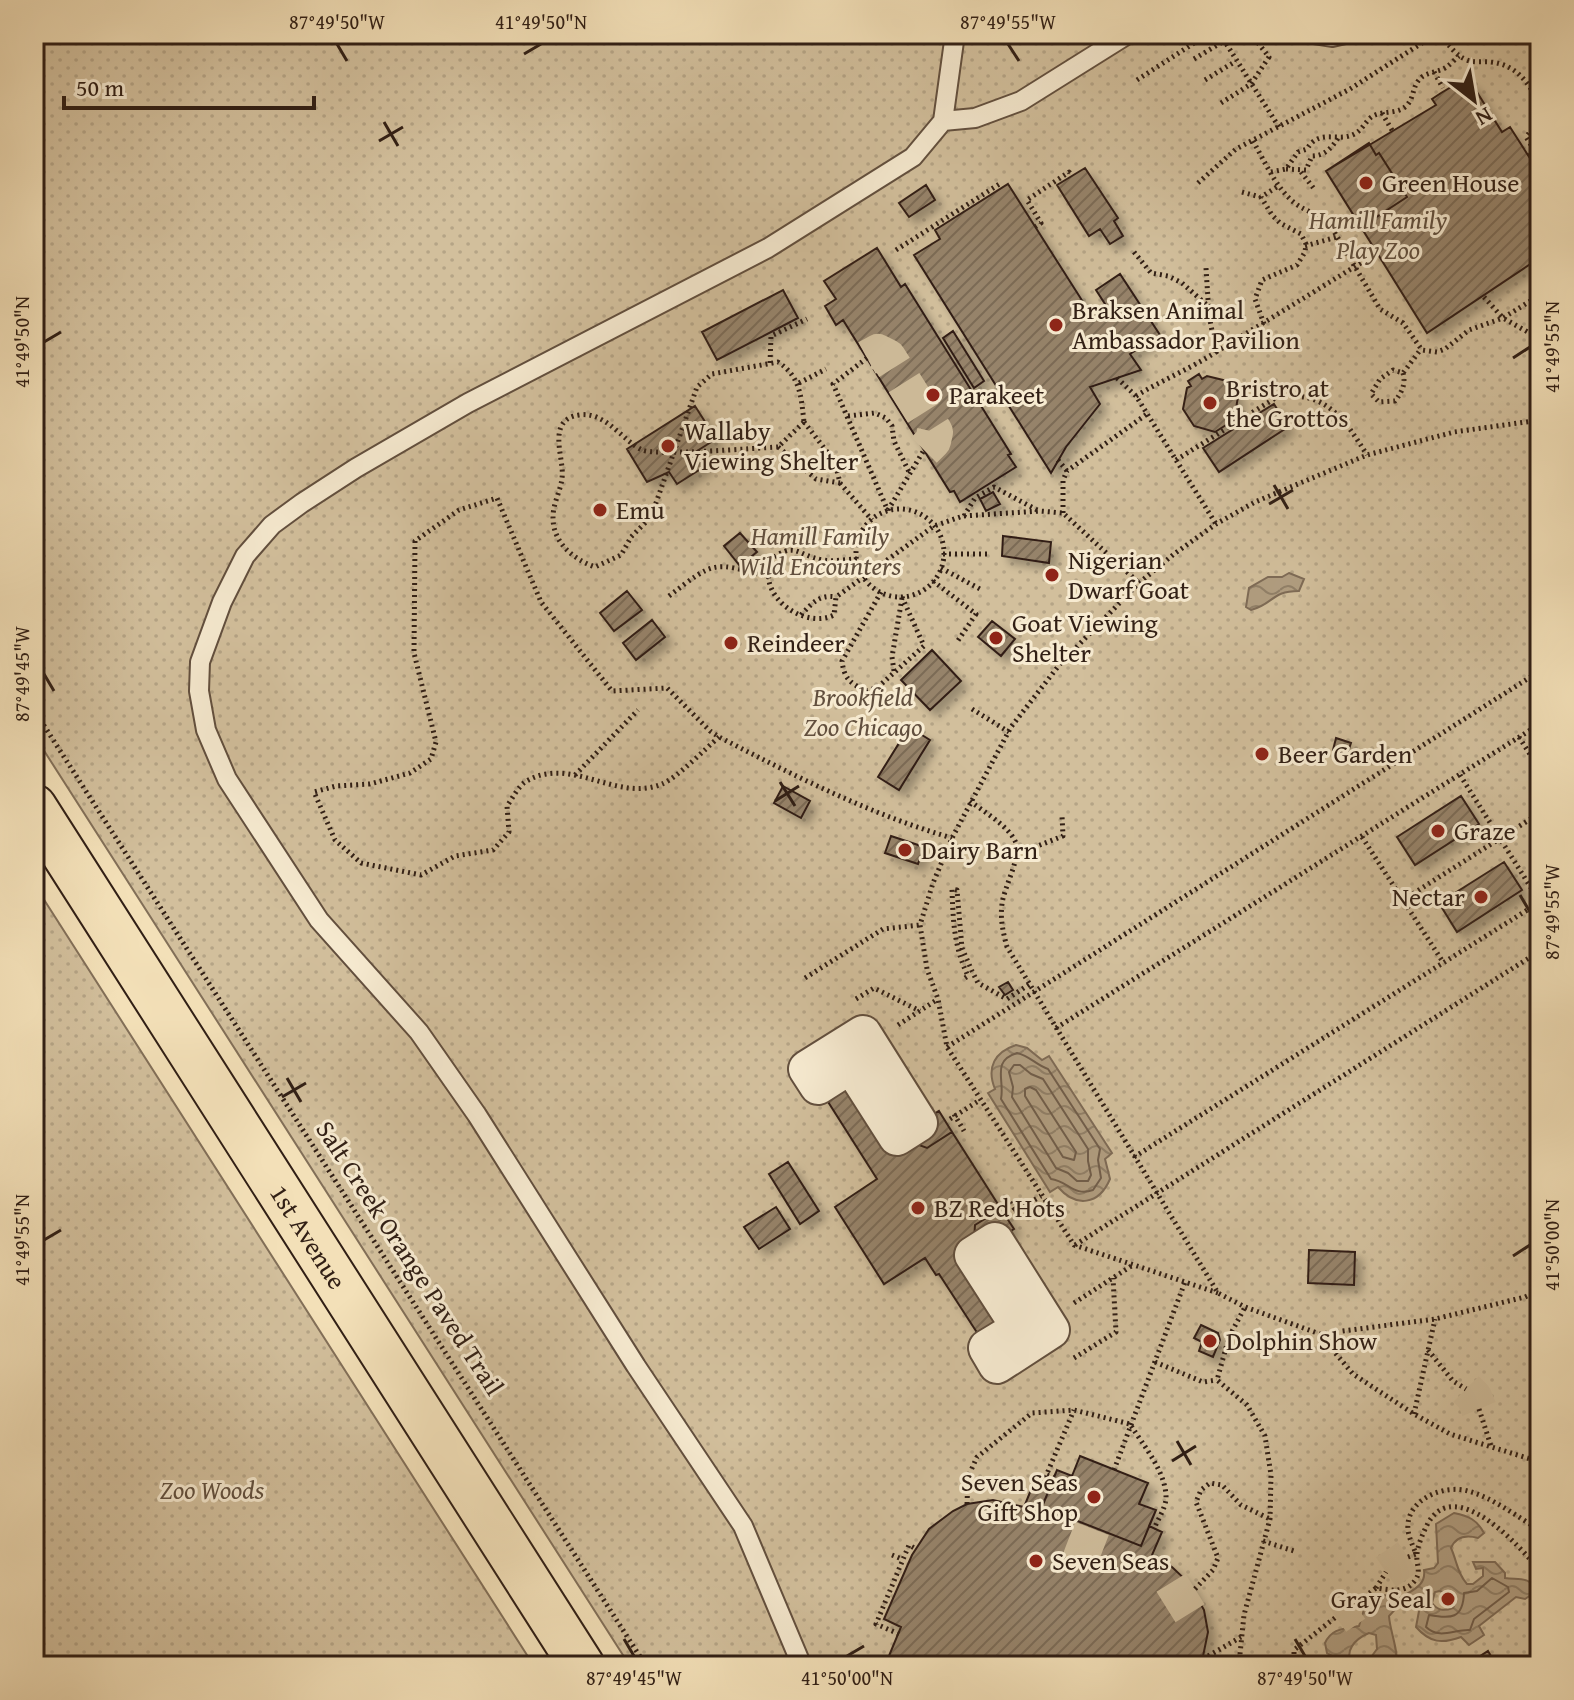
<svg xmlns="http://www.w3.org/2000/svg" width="1574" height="1700" font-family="'Gentium Book Plus',serif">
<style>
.park{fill:url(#park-dots);stroke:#826f58;stroke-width:2}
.water{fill:url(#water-waves);stroke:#7e6b56;stroke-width:2;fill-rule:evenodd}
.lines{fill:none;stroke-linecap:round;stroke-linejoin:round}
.shore{stroke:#715e4b;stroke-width:2}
.building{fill:url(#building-hatch);stroke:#311f15;stroke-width:2;filter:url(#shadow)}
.street-tunnel{stroke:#ccb997;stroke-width:36;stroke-dasharray:36 18;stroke-linecap:butt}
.lane-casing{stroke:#624f3e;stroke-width:22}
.street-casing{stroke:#624f3e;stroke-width:40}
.primary-casing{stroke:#311f15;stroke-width:48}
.path{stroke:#311f15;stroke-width:5;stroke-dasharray:2 4;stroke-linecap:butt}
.lane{stroke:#f7ebd1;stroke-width:18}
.street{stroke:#f7ebd1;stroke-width:36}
.primary{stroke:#f3e0b8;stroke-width:44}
.ticks{fill:none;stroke:#311f15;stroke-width:3}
.poi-dot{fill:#8f2418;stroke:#f7ebd1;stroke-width:3}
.labels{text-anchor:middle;stroke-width:6;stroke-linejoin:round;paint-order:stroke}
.poi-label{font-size:26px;fill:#311f15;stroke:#f7ebd1;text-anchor:start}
.park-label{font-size:26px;font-style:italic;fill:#614f3e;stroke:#f7ebd1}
.street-label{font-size:26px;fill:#311f15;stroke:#f7ebd1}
.neatline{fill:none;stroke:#311f15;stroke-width:3}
.ticks-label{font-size:20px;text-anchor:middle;fill:#311f15}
</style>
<defs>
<pattern id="park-dots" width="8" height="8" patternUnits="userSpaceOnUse" patternTransform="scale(2)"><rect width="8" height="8" fill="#d2bf9c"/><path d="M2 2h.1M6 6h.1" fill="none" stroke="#b5a486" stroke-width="1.8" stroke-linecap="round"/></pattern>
<pattern id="water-waves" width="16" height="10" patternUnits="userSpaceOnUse" patternTransform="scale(2)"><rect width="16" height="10" fill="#b19e81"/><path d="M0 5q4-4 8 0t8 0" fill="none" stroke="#918068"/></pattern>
<pattern id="building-hatch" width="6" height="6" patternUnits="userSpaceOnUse" patternTransform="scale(2)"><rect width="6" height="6" fill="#96836a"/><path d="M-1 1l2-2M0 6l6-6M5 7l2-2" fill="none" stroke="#7b6b56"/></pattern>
<filter id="shadow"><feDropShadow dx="7" dy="7" stdDeviation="4" flood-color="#0004"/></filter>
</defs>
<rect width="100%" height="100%" fill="#f3e0b8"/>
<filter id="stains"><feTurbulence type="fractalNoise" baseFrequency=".0025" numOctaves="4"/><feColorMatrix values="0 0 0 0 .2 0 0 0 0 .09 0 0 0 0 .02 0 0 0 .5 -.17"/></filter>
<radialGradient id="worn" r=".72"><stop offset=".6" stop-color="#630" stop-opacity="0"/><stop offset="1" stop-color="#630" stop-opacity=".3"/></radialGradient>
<!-- park -->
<path class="park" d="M34,34H1540V1666H630L34,735Z
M34,884L534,1666H34Z"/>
<!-- water -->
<path class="water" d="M1289,573L1304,579L1299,591C1271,591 1274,604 1251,610L1246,607L1249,588L1268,577H1282Z
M1016,1045L1027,1048L1042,1060L1049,1056L1112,1153L1105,1159L1110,1179C1099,1205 1076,1208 1058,1187L1050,1192L988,1093L995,1089C986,1067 995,1052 1016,1045Z
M1454,1513C1469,1516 1477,1520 1484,1533L1478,1538C1467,1535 1456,1536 1451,1548C1457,1561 1457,1573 1467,1584H1473L1483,1576V1568L1476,1569L1473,1562H1495L1505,1573V1578C1520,1580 1529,1576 1537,1591L1525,1599L1516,1597L1479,1626L1484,1635L1469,1645L1461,1637C1442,1644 1430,1643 1416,1627L1419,1611L1405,1595C1415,1589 1426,1584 1424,1570L1434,1568L1438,1563L1436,1524ZM1440,1591L1454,1597L1456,1601L1453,1608C1444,1611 1438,1611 1432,1603L1435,1592Z
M1383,1595L1400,1597L1401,1603L1389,1616C1390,1632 1399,1650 1396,1666H1359L1366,1664L1377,1649L1376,1635L1369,1633C1355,1639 1343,1651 1353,1666H1337L1336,1658L1327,1653L1325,1643C1332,1628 1344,1629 1359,1626L1365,1606Z"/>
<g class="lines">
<!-- shore -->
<path class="shore" d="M1017,1053C1030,1056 1036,1065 1048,1069L1100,1149L1098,1160L1101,1178L1093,1190C1074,1197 1068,1181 1051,1179L1001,1099C1005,1080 991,1061 1017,1053Z
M1014,1065H1020L1031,1074L1043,1079L1088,1149V1161L1091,1175L1088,1181H1077L1068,1173L1056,1168L1012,1097L1013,1087L1009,1072Z
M1030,1087L1036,1090L1076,1152L1074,1160L1063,1157L1025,1096V1089Z
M1492,1578L1508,1587L1509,1592L1474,1619L1470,1630C1454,1629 1440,1640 1426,1627L1429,1615C1451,1619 1463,1619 1464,1593L1477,1591Z"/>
</g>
<!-- building -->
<path class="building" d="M1470,81L1502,132L1510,127L1540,174V264L1538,266L1535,261L1427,333L1326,171L1436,105L1432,99L1441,93L1458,83L1460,87Z
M1369,143L1376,155L1379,153L1407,197L1361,227L1326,171Z
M1085,168L1118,218L1114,221L1123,236L1110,244L1100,229L1089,236L1057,185Z
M1008,184L1090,313L1105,304L1096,290L1120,274L1160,335L1130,354L1141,370L1090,387L1100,404L1066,447L1051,473L914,255L940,239L935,230Z
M926,185L935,200L909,217L899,203Z
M877,248L901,287L905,284L920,308L1011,454L1008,455L1016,467L960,502L954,491L950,492L843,320L836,325L825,306L836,299L824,281Z
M783,290L798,318L717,360L702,332Z
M953,331L984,381L974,388L943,338Z
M1199,374L1202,379L1207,376L1227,381L1238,397L1234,420L1215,432L1194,426L1183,409L1187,388L1191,386L1188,381Z
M1274,404L1288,427L1219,472L1203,448Z
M695,406L716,439L697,451L707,465L677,484L669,472L647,482L627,449Z
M993,492L1000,504L986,511L980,499Z
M740,533L757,552L740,566L724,546Z
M1003,536L1051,542L1049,563L1002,556Z
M627,591L642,610L614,631L600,613Z
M652,620L665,637L636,660L623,643Z
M992,621L1015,639L1001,656L978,637Z
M932,650L961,681L930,710L901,680Z
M909,727L930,740L899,790L878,777Z
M1336,738L1351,743L1347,755L1333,750Z
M783,786L810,801L801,818L774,803Z
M1461,796L1479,824L1415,865L1397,837Z
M891,836L924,847L918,864L885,853Z
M1504,862L1522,890L1457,932L1439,903Z
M1008,982L1013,990L1005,995L999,987Z
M851,1065L897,1137L927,1148L952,1132L1001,1209L975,1225L973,1255L1020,1328L987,1348L939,1274L936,1275L925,1258L884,1284L835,1207L877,1179L818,1086Z
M939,1111L952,1132L927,1148L897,1137Z
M788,1162L819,1211L800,1224L769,1174Z
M776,1207L790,1229L759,1249L744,1227Z
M1001,1209L1014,1229L973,1255L975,1225Z
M1309,1250L1355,1252L1354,1285L1308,1283Z
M1201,1325L1218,1333L1220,1340L1213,1357L1199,1351L1202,1342L1194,1338Z
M1080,1456L1148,1483L1139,1504L1156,1510L1149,1526L1162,1532L1152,1555L1172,1567L1189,1583L1204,1610L1208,1632L1201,1666H887L886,1663L901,1627L884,1619L912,1555L929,1529L953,1511L967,1504L993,1500L1024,1507L1035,1480L1050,1486L1057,1470L1072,1476Z
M1080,1456L1148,1483L1139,1504L1156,1510L1141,1546L1042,1507L1057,1470L1072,1476Z
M1488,1651L1497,1666H1465Z"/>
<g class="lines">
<!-- street-tunnel -->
<path class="street-tunnel" d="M867,358L878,352L888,357L935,432L933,441L924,450
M1466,1389L1474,1397L1479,1409
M1079,1562L1093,1526
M1386,1572L1408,1557
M1166,1607L1195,1589
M1336,1617L1355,1604"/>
<defs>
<path id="lane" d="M1313,34L1332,37L1345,34
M943,121L975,118L1021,101L1128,34
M802,1666L743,1526L636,1366L477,1115L419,1032L319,920L227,779L206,730L199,691L200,662L222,602L245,556L272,525L302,503L356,468L468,403L768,248L913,157L943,121L955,34"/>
<path id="street" d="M863,1034L919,1123L897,1137L851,1065L818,1086L807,1069Z
M995,1241L1051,1330L997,1365L987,1348L1020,1328L973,1255Z"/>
<g id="primary">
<path id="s1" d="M34,807L582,1666"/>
</g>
</defs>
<!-- lane casing -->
<use href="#lane" class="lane-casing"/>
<!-- street casing -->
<use href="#street" class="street-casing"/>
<!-- primary casing -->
<use href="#primary" class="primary-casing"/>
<!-- path -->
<path class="path" d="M1220,34L1279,127
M1194,59L1224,41
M1434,72L1443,88
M1137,80L1208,34
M1205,80L1236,61
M1221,103L1251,84L1269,57L1251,34
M1382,113L1393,132
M1540,119L1526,137L1540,159
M1253,141C1265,162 1277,190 1296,204C1307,212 1319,214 1329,223L1380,309L1403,323L1422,350L1437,352L1445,349L1469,330L1503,318L1540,295
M1528,156L1535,151
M1286,169L1306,170L1312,156C1324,156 1332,148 1338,138
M1271,172L1286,169L1298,152L1307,149C1320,127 1339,144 1356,133C1363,129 1366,120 1373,116C1384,110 1399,115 1408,104C1415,95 1412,85 1422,77C1429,72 1438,72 1445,68C1450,65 1455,59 1459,56
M1301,172L1315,190
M1198,183L1236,149L1350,89L1425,41C1452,35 1447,52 1467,60C1474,63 1483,61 1491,62C1517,65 1529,83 1540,105
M1242,192L1260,197
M1035,227L1041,223L1027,200L1069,172L1072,176
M1305,246L1337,237
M896,250L1001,183
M1134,252L1151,273L1168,276L1182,283L1208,306
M1484,297L1503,318L1540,339
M1264,324L1255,299L1262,280L1297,265L1305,252L1306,244L1301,234L1280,223L1272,215L1261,197L1280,185
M1216,352L1377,253
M867,358L833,384L888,511
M770,363L771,336L807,319
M1403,373C1406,384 1402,392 1395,401L1379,402L1371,394L1380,379L1393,370L1403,373L1421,349
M1117,378L1136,396L1216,524
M799,383L826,369
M1136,396C1162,380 1190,369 1216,352L1209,315L1206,268
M848,416L875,413L886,418L892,426L894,441L910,474
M804,422L835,462L840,483L816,479L778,447Z
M778,447C757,448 654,456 642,450C622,440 605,411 579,415C545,420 565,459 562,478C561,488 556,498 554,508C548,538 570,558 595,567L621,555L631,537L651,517L697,387L712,374L778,362C801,377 801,397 804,422
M1058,460L1067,471
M1176,460L1277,397C1325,390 1344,418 1367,455
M840,483L872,520
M856 553a44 44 0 1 1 88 0a44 44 0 1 1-88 0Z
M888,510L924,450
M1063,513V480L1067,471L1147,414
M964,516L975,498L994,487L1039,511
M943,554H988
M857,559C846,559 834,562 823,560C795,555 796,540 769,561C769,567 768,575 769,581C774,607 810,627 834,615L836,597L934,526L963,516L1040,511L1063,513L1139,583
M941,568L980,589
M933,581L976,614L957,642
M881,592L842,661C844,679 851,684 867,691L878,687L924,646L902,597
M669,596C715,561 712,561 769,577
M801,615C812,603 820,594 836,597
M894,671L892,657L902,598
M972,709L1009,732
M34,710L646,1666
M719,737C706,748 677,778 662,784C616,803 570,754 525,782C518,787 512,799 507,806L509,832L493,850L455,856L421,875L361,863L335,840L314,792L336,786L370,784L410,773L431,759L436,742L414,653L415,541L459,510L497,498L541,602L612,691L667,688L710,731L719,737C795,776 869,814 952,838
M1519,737L1540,770
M575,775L638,710
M1460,775L1540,902
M970,801C984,812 1009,826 1016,843C1021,858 1004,887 1002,904C1000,919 1003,932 1007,947L1218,1293L1245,1307L1320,1334L1435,1319L1525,1297L1540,1290
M1362,837L1443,962
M1017,854L1063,836L1062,816
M1403,900L1540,813
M805,978L883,929L920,925
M965,978L968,976C954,947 953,921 952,889L957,890L962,948L972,971L978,983L1007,999L1030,984
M856,999L874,988L920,1011
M898,1025L938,999
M1056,1028L1540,724
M947,1047L1540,671
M954,1114L964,1131
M950,1119L980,1100
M1134,1157L1540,902
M1007,1197L1016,1211
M1014,1212L1041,1196
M1075,1245L1540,951
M1218,1293L1074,1245L947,1047L938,999L927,969L920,925L933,883L952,838L1011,727L1060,664L1139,583L1174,554L1216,524L1255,502L1367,455L1454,432L1540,420
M1074,1303L1133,1265
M1320,1335L1353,1374L1414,1414L1450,1434L1540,1462
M1428,1350L1453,1381L1466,1389
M1074,1358L1116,1332L1113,1278
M1155,1362L1203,1382L1217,1380
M1479,1409L1491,1446
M1414,1414L1435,1319
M1114,1470L1185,1282
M1047,1475L1054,1478
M1043,1483L1074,1410
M967,1504L968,1477L977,1457L1032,1413L1074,1410L1130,1424C1143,1445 1167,1473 1166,1499C1165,1509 1158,1519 1154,1529
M1263,1541L1297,1552
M892,1555L902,1559
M1408,1557L1416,1554C1413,1546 1409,1538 1408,1530C1405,1500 1443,1484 1468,1491C1494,1498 1517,1517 1540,1530
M1376,1588L1386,1572
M1195,1589L1213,1570L1218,1558L1196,1502L1201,1490L1210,1483L1222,1485L1241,1505L1270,1519
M1355,1604L1376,1588C1391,1590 1406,1594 1416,1579C1421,1571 1416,1564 1417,1555C1417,1547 1423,1533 1427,1525C1454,1473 1520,1546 1540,1571
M899,1634L876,1624L909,1545L916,1549
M1203,1659L1241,1637
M1242,1666L1240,1654L1244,1615L1270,1519L1271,1475L1265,1436L1247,1405L1217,1380L1229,1337L1245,1307
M1294,1666V1650L1336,1617"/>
<!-- lane -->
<use href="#lane" class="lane"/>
<!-- street -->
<use href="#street" class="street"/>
<!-- primary -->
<use href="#primary" class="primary"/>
</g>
<!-- ticks -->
<path class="ticks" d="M337,44L347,61M1008,44L1019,61M524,54L541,44M384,122L398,146M379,141L403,127M44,342L61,332M1513,358L1530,347M1274,485L1288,509M1269,504L1293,490M44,674L54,691M780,782L795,806M775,801L799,786M1520,895L1530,912M287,1078L301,1102M282,1097L306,1083M44,1240L61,1230M1513,1256L1530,1245M1177,1441L1191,1465M1172,1461L1196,1446M624,1639L634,1656M1295,1639L1305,1656M847,1656L864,1646"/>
<!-- markers -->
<g class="poi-dot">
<circle cx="1366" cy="183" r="8"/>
<circle cx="1056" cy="325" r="8"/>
<circle cx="933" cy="395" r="8"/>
<circle cx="1210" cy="403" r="8"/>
<circle cx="668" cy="446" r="8"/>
<circle cx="600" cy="510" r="8"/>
<circle cx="1052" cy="575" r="8"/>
<circle cx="996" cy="638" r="8"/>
<circle cx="731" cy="643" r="8"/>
<circle cx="1262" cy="754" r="8"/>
<circle cx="1438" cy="831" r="8"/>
<circle cx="905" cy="850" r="8"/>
<circle cx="1481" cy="897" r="8"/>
<circle cx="918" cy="1208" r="8"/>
<circle cx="1210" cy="1341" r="8"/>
<circle cx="1094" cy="1497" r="8"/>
<circle cx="1036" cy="1561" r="8"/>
<circle cx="1448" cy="1599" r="8"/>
</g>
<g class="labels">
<!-- poi labels -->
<g class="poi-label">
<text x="1382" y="192">Green House</text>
<text x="1072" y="319">Braksen Animal<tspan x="1072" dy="30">Ambassador Pavilion</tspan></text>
<text x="1226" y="397">Bristro at<tspan x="1226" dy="30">the Grottos</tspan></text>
<text x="949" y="404">Parakeet</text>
<text x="684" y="440">Wallaby<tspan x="684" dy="30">Viewing Shelter</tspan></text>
<text x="616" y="519">Emu</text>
<text x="1068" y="569">Nigerian<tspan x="1068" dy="30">Dwarf Goat</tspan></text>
<text x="1012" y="632">Goat Viewing<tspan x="1012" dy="30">Shelter</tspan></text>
<text x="747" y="652">Reindeer</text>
<text x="1278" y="763">Beer Garden</text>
<text x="1454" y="840">Graze</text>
<text x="921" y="859">Dairy Barn</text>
<text x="1465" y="906" text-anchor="end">Nectar</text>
<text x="934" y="1217">BZ Red Hots</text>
<text x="1226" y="1350">Dolphin Show</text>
<text x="1078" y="1491" text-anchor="end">Seven Seas<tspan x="1078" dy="30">Gift Shop</tspan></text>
<text x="1052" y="1570">Seven Seas</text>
<text x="1432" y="1608" text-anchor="end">Gray Seal</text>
</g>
<!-- park labels -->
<g class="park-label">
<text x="1378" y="229">Hamill Family<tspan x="1378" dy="30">Play Zoo</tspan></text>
<text x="820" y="545">Hamill Family<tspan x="820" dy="30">Wild Encounters</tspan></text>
<text x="863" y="706">Brookfield<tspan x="863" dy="30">Zoo Chicago</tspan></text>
<text x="212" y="1499">Zoo Woods</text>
</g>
<!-- street labels -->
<g class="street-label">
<text dy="9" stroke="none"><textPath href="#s1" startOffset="510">1st Avenue</textPath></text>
<text transform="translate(410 1258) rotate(57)" y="9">Salt Creek Orange Paved Trail</text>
</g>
</g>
<!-- margin -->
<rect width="1574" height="1700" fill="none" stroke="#f3e0b8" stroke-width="88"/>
<!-- north arrow -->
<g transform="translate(1474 100) rotate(149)" stroke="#f7ebd1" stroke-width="6" paint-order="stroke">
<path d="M0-6L14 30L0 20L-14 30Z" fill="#311f15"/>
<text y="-12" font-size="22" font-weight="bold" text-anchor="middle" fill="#311f15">N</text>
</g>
<!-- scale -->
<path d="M64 96v12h250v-12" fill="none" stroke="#311f15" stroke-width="4"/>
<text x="76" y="96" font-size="24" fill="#311f15" stroke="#f7ebd1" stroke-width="6" paint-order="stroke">50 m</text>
<rect x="44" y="44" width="1486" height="1612" class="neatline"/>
<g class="ticks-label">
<text x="337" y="29">87°49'50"W</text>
<text x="541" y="29">41°49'50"N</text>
<text x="1008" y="29">87°49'55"W</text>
<text transform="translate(22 342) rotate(-90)" y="7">41°49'50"N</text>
<text transform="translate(1552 347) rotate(-90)" y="7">41°49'55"N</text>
<text transform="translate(22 674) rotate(-90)" y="7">87°49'45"W</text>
<text transform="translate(1552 912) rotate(-90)" y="7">87°49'55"W</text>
<text transform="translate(22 1240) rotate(-90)" y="7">41°49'55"N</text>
<text transform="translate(1552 1245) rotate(-90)" y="7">41°50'00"N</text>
<text x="634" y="1685">87°49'45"W</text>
<text x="847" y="1685">41°50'00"N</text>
<text x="1305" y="1685">87°49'50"W</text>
</g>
<rect width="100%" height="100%" filter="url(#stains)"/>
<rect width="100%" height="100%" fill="url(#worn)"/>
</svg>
